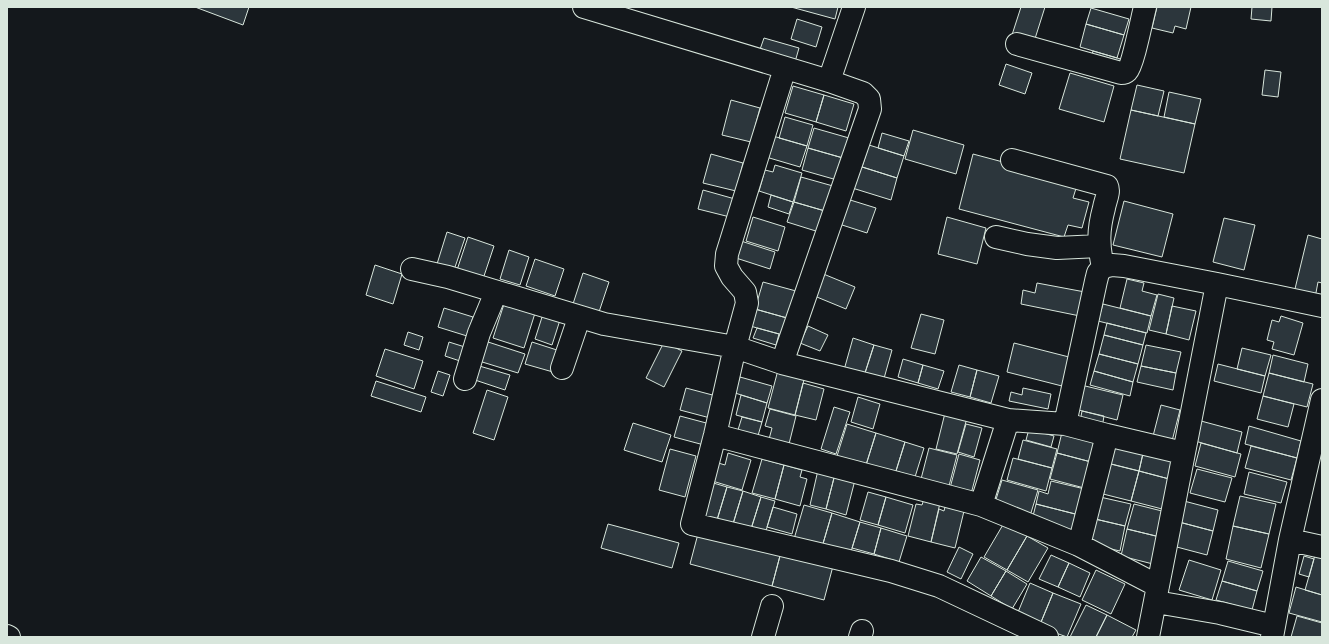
<svg xmlns="http://www.w3.org/2000/svg" width="1329" height="644" font-family="Quicksand,sans-serif">
<style>
.building{fill:#2c363c;stroke:#d8e6dc}
.lines{fill:none;stroke-linecap:round;stroke-linejoin:round}
.minor-casing{stroke:#d8e6dc;stroke-width:24}
.minor{stroke:#14181c;stroke-width:22}
</style>
<rect width="100%" height="100%" fill="#14181c"/>
<!-- building -->
<path class="building" d="M195,7H249L243,25Z
M791,7H838L835,19Z
M1021,7H1045L1033,45L1011,38Z
M1157,7H1191L1186,29L1175,26L1173,33L1152,28Z
M1252,7H1272L1271,21L1251,19Z
M1091,8L1129,19L1124,35L1086,24Z
M797,19L822,27L816,47L791,39Z
M1086,24L1124,35L1117,58L1080,47Z
M764,38L799,48L793,69L757,58Z
M1093,51L1124,60L1121,71L1090,62Z
M1006,64L1032,73L1025,94L999,85Z
M1265,70L1281,72L1278,97L1262,95Z
M1070,73L1114,86L1104,122L1059,109Z
M1137,85L1164,91L1158,116L1131,110Z
M793,86L824,95L816,122L785,113Z
M1169,92L1201,99L1195,124L1164,117Z
M824,95L854,104L846,131L816,122Z
M731,100L760,108L751,142L722,135Z
M1131,110L1195,124L1184,173L1120,159Z
M785,117L813,125L807,146L779,138Z
M814,128L849,138L843,158L808,148Z
M913,130L964,145L956,174L905,159Z
M882,133L909,141L904,156L878,148Z
M773,136L807,146L800,167L766,157Z
M869,145L904,156L897,178L862,167Z
M808,148L843,158L837,180L802,170Z
M711,154L743,163L736,191L703,183Z
M973,154L1078,182L1073,198L1089,202L1082,228L1068,225L1064,237L959,209Z
M775,165L802,173L793,202L759,191L765,170L773,172Z
M856,165L897,178L891,200L849,187Z
M801,177L833,186L825,211L794,202Z
M703,190L735,199L730,217L698,209Z
M771,195L793,202L789,214L768,207Z
M847,199L876,208L867,233L839,224Z
M1124,201L1173,214L1162,257L1113,245Z
M794,202L825,211L819,232L787,222Z
M753,217L785,227L778,251L746,241Z
M947,217L986,228L977,264L938,254Z
M1224,218L1255,225L1244,270L1213,262Z
M447,232L465,238L454,270L437,264Z
M1308,235L1322,239V283L1318,282L1315,298L1294,293Z
M468,237L494,246L482,282L456,273Z
M741,241L775,252L770,269L736,258Z
M509,250L529,257L520,285L500,279Z
M535,259L564,269L555,296L526,286Z
M375,265L402,274L393,304L366,295Z
M583,273L609,282L598,315L572,307Z
M821,273L855,287L846,309L812,295Z
M1127,279L1144,283L1142,291L1157,295L1151,316L1120,308Z
M763,282L796,291L787,318L755,309Z
M1037,283L1085,292L1080,316L1021,304L1023,290L1035,293Z
M1158,294L1174,298L1166,334L1149,330Z
M505,301L536,310L524,348L493,338Z
M1103,304L1151,316L1147,333L1098,321Z
M1172,306L1196,311L1189,340L1166,334Z
M444,308L473,317L467,336L438,327Z
M755,309L787,318L783,335L750,326Z
M543,314L560,320L552,345L535,339Z
M921,314L944,320L935,354L911,348Z
M1281,316L1303,323L1294,355L1272,349L1274,342L1267,340L1272,320L1279,322Z
M1107,323L1146,333L1143,345L1104,335Z
M808,326L828,335L820,351L800,343Z
M757,328L779,334L776,345L753,338Z
M408,332L423,337L419,350L404,345Z
M1104,335L1143,345L1138,364L1099,354Z
M853,338L874,345L864,376L844,370Z
M485,341L525,354L518,373L479,361Z
M449,342L468,348L463,362L445,356Z
M532,342L560,351L553,372L525,364Z
M664,342L682,351L664,387L646,378Z
M1014,343L1069,357L1062,386L1007,372Z
M874,345L892,350L883,382L864,376Z
M1146,345L1181,352L1176,373L1141,366Z
M1242,348L1271,355L1265,376L1237,369Z
M385,349L423,361L414,389L376,376Z
M1099,354L1138,364L1133,382L1094,371Z
M1273,355L1308,364L1304,382L1269,373Z
M903,359L923,365L918,383L898,377Z
M1218,364L1265,376L1261,393L1214,381Z
M476,365L510,375L505,390L472,379Z
M923,365L944,371L938,389L918,383Z
M959,365L977,370L970,397L951,392Z
M1141,366L1176,373L1173,390L1137,382Z
M778,370L805,376L795,415L768,408Z
M977,370L999,376L991,403L970,397Z
M438,371L450,375L443,396L431,392Z
M1094,371L1133,382L1130,396L1090,385Z
M1269,373L1313,384L1307,407L1263,396Z
M740,377L772,386L767,403L735,393Z
M376,381L426,397L421,412L371,396Z
M803,383L824,389L816,420L795,415Z
M1081,385L1123,395L1117,420L1075,409Z
M686,388L720,397L714,419L680,410Z
M1023,388L1051,394L1048,409L1009,401L1011,392L1022,395Z
M487,390L508,397L494,440L473,433Z
M741,395L767,403L762,422L736,415Z
M1263,396L1294,404L1288,427L1257,419Z
M858,397L880,404L873,429L851,422Z
M1161,405L1180,410L1171,445L1152,440Z
M834,407L850,412L836,454L821,449Z
M770,409L796,416L788,448L768,443L772,428L765,426Z
M1082,411L1104,416L1102,428L1080,422Z
M945,413L967,418L957,454L936,449Z
M680,416L710,424L704,445L674,437Z
M742,417L762,422L757,439L737,433Z
M1201,421L1242,432L1237,453L1195,441Z
M633,423L671,435L662,462L624,450Z
M847,424L876,433L866,465L837,456Z
M966,424L982,428L974,457L958,452Z
M1249,426L1301,441L1297,458L1245,444Z
M1063,428L1102,438L1095,463L1057,453Z
M1029,429L1054,436L1051,447L1026,440Z
M876,433L905,442L895,474L866,465Z
M1023,440L1057,449L1052,468L1018,459Z
M1108,441L1144,449L1139,471L1103,462Z
M905,442L924,448L915,477L896,471Z
M1201,443L1241,454L1235,477L1195,466Z
M1251,446L1297,458L1291,480L1245,468Z
M929,448L957,455L949,486L921,479Z
M670,449L696,456L685,497L659,490Z
M1144,449L1179,458L1173,480L1139,471Z
M728,453L751,460L742,490L709,480L715,462L725,465Z
M1057,453L1095,463L1088,489L1050,479Z
M959,454L980,460L971,494L950,488Z
M1013,458L1052,468L1046,491L1007,480Z
M762,459L784,465L775,499L752,493Z
M1103,462L1139,471L1131,501L1095,492Z
M784,465L802,470L800,477L807,479L800,506L775,499Z
M1197,469L1232,478L1225,502L1190,493Z
M818,470L835,474L826,509L810,505Z
M1139,471L1173,480L1166,510L1131,501Z
M1249,472L1287,482L1281,503L1244,494Z
M835,474L855,480L846,515L826,509Z
M1002,480L1038,490L1030,516L994,506Z
M1051,481L1089,490L1083,516L1036,504L1039,491L1048,494Z
M710,482L727,487L717,520L701,515Z
M727,487L743,491L733,524L717,520Z
M743,491L761,497L751,529L733,524Z
M868,492L886,497L878,525L860,520Z
M1240,496L1276,504L1269,534L1233,526Z
M761,497L775,501L765,534L751,529Z
M886,497L913,505L905,533L878,525Z
M1100,497L1131,504L1125,526L1095,519Z
M924,499L940,503L931,542L908,536L916,504L922,505Z
M1184,501L1218,510L1213,531L1179,522Z
M946,503L965,507L955,548L931,542L939,509L944,511Z
M1036,504L1083,516L1078,535L1031,524Z
M1134,504L1166,512L1160,537L1127,529Z
M804,505L832,513L822,547L794,539Z
M773,507L797,514L792,534L767,527Z
M832,513L860,522L850,555L822,547Z
M1095,519L1125,526L1120,551L1089,544Z
M860,522L881,528L874,554L852,548Z
M1179,522L1213,531L1207,555L1173,546Z
M1004,523L1027,536L1007,570L984,557Z
M608,524L679,543L672,568L601,548Z
M1233,526L1269,534L1261,568L1226,559Z
M881,528L907,536L899,562L874,554Z
M1127,529L1160,537L1153,564L1121,556Z
M699,530L781,552L772,586L690,564Z
M1027,536L1048,548L1028,582L1007,570Z
M959,547L973,554L961,579L947,572Z
M781,552L833,566L824,600L772,586Z
M1051,555L1069,563L1058,587L1039,579Z
M1315,555L1322,557V595L1305,590Z
M1304,556L1314,559L1309,577L1299,574Z
M981,557L1006,571L991,596L967,581Z
M1189,560L1221,570L1212,600L1179,590Z
M1228,561L1263,571L1257,591L1222,581Z
M1069,563L1090,573L1080,597L1058,587Z
M1096,570L1125,584L1111,614L1082,600Z
M1006,571L1027,584L1012,609L991,596Z
M1222,581L1257,591L1252,610L1216,600Z
M1030,583L1053,593L1039,627L1016,617Z
M1296,587L1322,595V622L1289,613Z
M1053,593L1081,604L1067,637L1039,627Z
M1086,605L1107,615L1096,637H1070Z
M1107,615L1136,630L1132,637H1096Z
M1297,616L1322,623V637H1291Z"/>
<g class="lines">
<defs>
<path id="minor" d="M584,7L829,81L863,93L869,99L870,109L782,363
M1017,44L1121,73C1123,73 1125,73 1127,71C1133,65 1142,18 1145,7
M785,68L727,254L726,266L732,277L745,292L747,303L735,347L715,435L692,524L891,571L939,586L1047,637
M829,81L854,7
M1012,160L1107,186C1110,192 1105,201 1104,208C1098,230 1098,245 1103,267
M996,237L1027,244L1057,248L1099,246
M412,269L448,277L604,324L735,347L782,363L1008,420L1065,424L1096,281L1098,273L1103,267L1112,265L1124,266L1217,284L1322,306
M562,368L579,318
M465,379L479,333L496,292
M1065,424L1107,435L1183,453
M715,435L981,505L1008,420
M981,505L1079,545L1158,586
M1290,540L1322,547
M1079,545L1107,435
M1156,602L1220,613L1274,626
M7,636L9,637
M763,637L772,606
M860,637L862,631
M1148,637L1217,284
M1272,637L1290,540L1322,400"/>
</defs>
<!-- minor casing -->
<use href="#minor" class="minor-casing"/>
<!-- minor -->
<use href="#minor" class="minor"/>
</g>
<!-- border -->
<rect width="1329" height="644" fill="none" stroke="#d8e6dc" stroke-width="16"/>
</svg>
